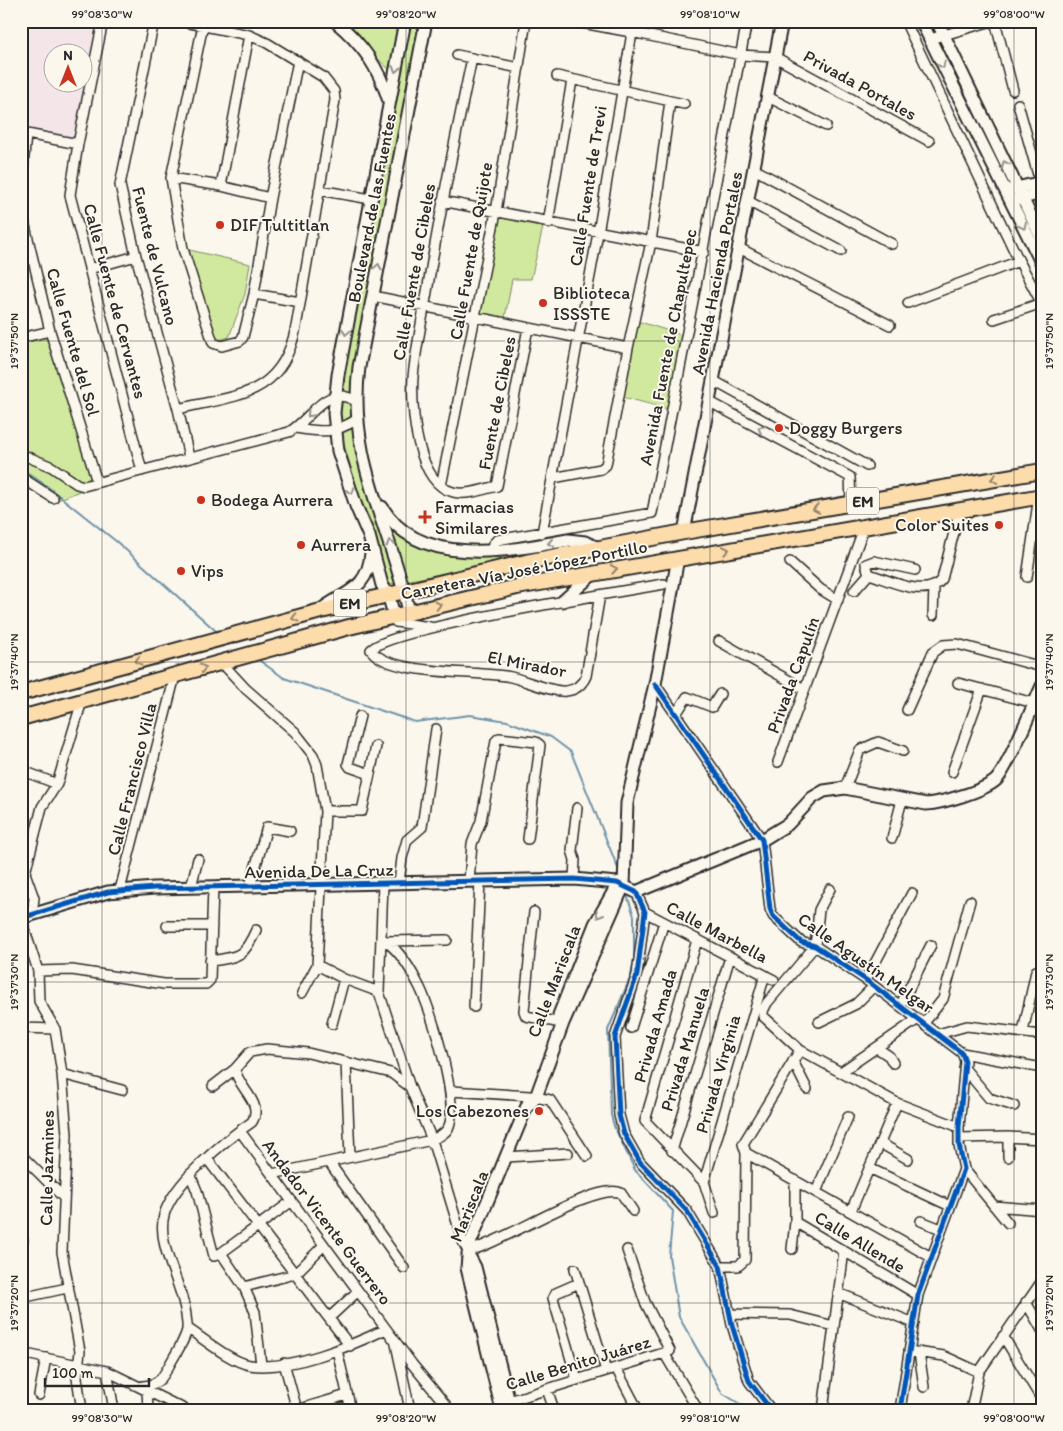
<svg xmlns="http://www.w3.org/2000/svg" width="1063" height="1431" font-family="Itim,sans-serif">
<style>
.built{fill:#f4e5e9;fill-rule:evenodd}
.green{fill:#d1e99e;stroke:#7e8a64}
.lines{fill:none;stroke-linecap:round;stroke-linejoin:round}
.stream{stroke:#7093aa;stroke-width:2}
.street-casing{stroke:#2b2b2b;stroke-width:12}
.secondary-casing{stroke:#2b2b2b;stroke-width:15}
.primary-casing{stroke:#2b2b2b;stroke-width:18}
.street{stroke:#fbf7ec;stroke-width:9}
.secondary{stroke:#fbf7ec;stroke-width:11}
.primary{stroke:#fddcac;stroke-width:14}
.cycleway-casing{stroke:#fbf7ec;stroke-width:8}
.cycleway{stroke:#0057b8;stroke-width:5}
.oneway{stroke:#93918c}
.oneway2{stroke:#94846c}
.ticks{fill:none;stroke:#2b2b2b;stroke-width:1;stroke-opacity:0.45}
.poi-dot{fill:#c8321e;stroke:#fbf7ec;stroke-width:2}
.labels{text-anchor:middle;stroke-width:4;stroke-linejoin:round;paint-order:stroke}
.shield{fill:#fbf7ec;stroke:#696865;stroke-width:1}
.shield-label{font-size:16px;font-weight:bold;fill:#2b2b2b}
.street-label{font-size:18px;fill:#2b2b2b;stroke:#fbf7ec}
.poi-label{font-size:18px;fill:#2b2b2b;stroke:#fbf7ec;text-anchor:start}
.neatline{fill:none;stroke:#2b2b2b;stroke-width:2}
.ticks-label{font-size:12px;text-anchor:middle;fill:#2b2b2b}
</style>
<rect width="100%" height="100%" fill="#fbf7ec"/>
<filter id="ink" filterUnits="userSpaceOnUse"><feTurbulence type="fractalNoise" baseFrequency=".02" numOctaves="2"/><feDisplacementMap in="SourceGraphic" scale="10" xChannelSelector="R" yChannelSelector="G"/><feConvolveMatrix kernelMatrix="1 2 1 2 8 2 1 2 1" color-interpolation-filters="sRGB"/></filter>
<g filter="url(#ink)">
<!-- built -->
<path class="built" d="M21,21H102L76,141L21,132ZM52,52H82V82H52Z"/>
<!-- green -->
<path class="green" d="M338,21H399L391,71Z
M409,21H420L353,368C343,443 375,512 396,583L386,585L342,438L340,400L345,356Z
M498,217L543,227L531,279H512L505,318L480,313Z
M185,249L250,264L245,294L229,337L216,341Z
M637,321L682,335L668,409L623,397Z
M49,325L96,484L58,500L21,474V335Z
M388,522L433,548L572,547L406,581Z"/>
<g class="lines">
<!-- stream -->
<path class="stream" d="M21,468L48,487L117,542L216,631
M260,661L284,678L415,722L470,715L507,721L551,737L571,752L619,871
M626,892L634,916V959L631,976L608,1030L611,1115L614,1126L635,1170L673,1211L669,1256L679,1317L722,1393L750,1410"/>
<defs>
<path id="street" d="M103,21L78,144L70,195L142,471
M154,21L120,185L136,256L178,409L189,457
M571,21L631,32L741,55L775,57L929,141
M905,21L1019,261L1042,304
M995,21L1013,90
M203,25L171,178L183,249L213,343L222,346L240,341L243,337L254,294L270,198L298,61
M930,39L992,21
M457,55L519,68
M472,58C456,134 440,210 428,286C423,316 416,347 413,377C411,407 416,483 453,492C466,496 484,489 497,486L528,328
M557,76L684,104
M768,97L826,126
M1018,104L1040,182
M22,133L78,144
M754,169L892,244
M171,178L221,186L270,198
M221,186L249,35
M319,190L371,199
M21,192L26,134
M442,201L704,252
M748,201L841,251
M21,209L50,331L97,482
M548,223L572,80
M739,248L890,325
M89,269L136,256
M254,294L300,302
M373,296L628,348
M908,303L1019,261
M994,319L1042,303
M21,338L50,331
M714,381L867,466
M710,402L850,477L851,503
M178,409C237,395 282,397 296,327L335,100L334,91L323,77L267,43L249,35L180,21
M296,428C322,432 333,434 356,420
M21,454L52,467L77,484L84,486L289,432C312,419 325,383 356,401
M21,477L53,498
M553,478L601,469L606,465L628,348L651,242L670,101
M441,486L496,212L526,21
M542,533L598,233L634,21
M492,550L493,544L497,540L652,513L747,21
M790,562L820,589L838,600
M915,570L874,561L866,564L869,574C889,580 927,600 942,579L960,509
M1027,577L1039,496
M854,591L869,574
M600,595L586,676C582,685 576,690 566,691C555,693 524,680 511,677C478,670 391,677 371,650C388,628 624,591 664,584
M933,615L934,587
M396,622L430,627
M719,641L804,689
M222,663L246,689L295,732L313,755L317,765L325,811L317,965L302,993
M958,683L1034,703
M655,684L762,840L770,909L773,916L801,942L815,946L866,980L962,1053L965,1061L959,1127V1145L964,1169L918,1295L900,1410
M907,710L933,652L943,645L957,644L1042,667
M676,714L687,697L712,707L720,694
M360,716L348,764L350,767L370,774
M778,762L865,525
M21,770L57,784
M952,772L982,689
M845,788L860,750L878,742L903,751
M325,811H362L376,746
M892,838L902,800
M574,879L575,860L572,850L577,808
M469,881L472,844L481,821L496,741L499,738L536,742L540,745L528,839
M383,883L379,992L410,1087L432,1140L463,1242L468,1251C501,1244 596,1181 621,1193L633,1211
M399,883L402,858L407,840L422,827L436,729
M250,886L267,827L290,831
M191,887L198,859
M120,890L175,676
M636,892L645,912L637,975L615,1037L619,1115L624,1134L640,1162L687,1211L720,1266L732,1325L749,1381L771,1410
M534,912L524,1011L526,1016L556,1022
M645,912L774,980
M32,915L34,898L25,873L42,807L57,784L82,701
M21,918L38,971L39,1001L55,1029L62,1074L67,1134L62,1252L80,1351L77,1378L82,1410
M167,926H212
M697,940L645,1121L704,1182
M387,941L447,940
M815,946L767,1003L763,1011V1016L800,1050L897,1103L959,1127
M815,946L819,910L830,889
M210,961C239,957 244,957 256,930
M317,965L344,979L379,992
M38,971L72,970L164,984H206L210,980L213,887
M866,980L912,893
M900,1006L931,945
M474,1007L480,881
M819,1022L856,1004L874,986
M924,1023L943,999L970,901
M332,1024L344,979
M21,1028L55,1029
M631,1028L664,922
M1023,1032L1036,971
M938,1034L967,1026L1042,1035
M877,1048L889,1056L893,1063
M800,1050L743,1144L746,1153L931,1257
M962,1053L1042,1068
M793,1061L807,1089
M346,1062L350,1157
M964,1068L989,1098L1014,1106
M841,1072L918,1019
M62,1074L122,1090
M213,1086L235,1069L250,1052L267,1049L308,1053L391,1073L410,1087
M451,1091L530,1096L550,1100L587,1156
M240,1131L412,1364L450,1410
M959,1138L1008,1137L1042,1139
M880,1143L908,1159
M672,1151L730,957
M21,1155L63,1197
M507,1157L568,1153
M1008,1157V1137
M208,1160L350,1346
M329,1162L404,1268
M869,1168L950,1206
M964,1169L1008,1223
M190,1174L197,1191L214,1256L221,1253L292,1201
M272,1174L432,1140C438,1137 447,1133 449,1126C459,1101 431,1006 417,982C409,966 396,947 381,938
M816,1192L848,1117
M994,1206L1042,1210
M851,1211L897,1103
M714,1213L704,1182L765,975
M921,1221L941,1229
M795,1222L918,1295
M21,1240H23
M792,1249L795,1222V1180
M221,1253L244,1287L255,1312L261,1365
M720,1266H738L745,1260L746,1153
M575,1269L606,1371
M244,1287L295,1274L324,1245
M838,1293L914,1323
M21,1298L67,1288
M1026,1302L1042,1330
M730,1314L790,1315L834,1326
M329,1318L358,1291
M187,1328C204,1339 231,1362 250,1365C290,1371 351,1346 386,1329
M1003,1336L1042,1400
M396,1344L410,1410
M337,1350L351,1410
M909,1351L944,1356L979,1372
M919,1352L924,1387
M21,1353L107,1371L186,1410
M664,1353L698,1410
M284,1363L297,1410
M616,1368L638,1410
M107,1371L114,1410
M577,1380L553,1298L556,1293L579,1283
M143,1386C159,1385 163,1377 170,1364C176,1353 184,1342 187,1330C188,1325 186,1319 186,1315C182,1282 156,1246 164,1215C173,1183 225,1140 252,1122C264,1102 238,1089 235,1069
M547,1389L554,1410
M147,1390L148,1410
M39,1395L46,1358
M503,1403L670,1351L645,1302L627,1250
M297,1410L347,1395
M823,1410L844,1251
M971,1410L979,1372L1042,1281"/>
<path id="secondary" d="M335,21C363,45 378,66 389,101
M921,21L1042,264
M937,21L1042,239
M1009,190L1042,182
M1015,200L1042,193
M382,507C418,569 510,551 568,540L585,542L598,548
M684,532L782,21
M563,601L594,573
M322,609C346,591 368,590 371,553
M409,612C390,525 347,459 359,367L426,21
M394,615L388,594L382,585L369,536L356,506L338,451L334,413L338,375L405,21
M21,918L108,892L154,888L574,879L617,883L636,892L762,840L788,824L812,798L824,791L845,788L926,804C942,803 984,791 996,780C1007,770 1034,703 1042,686
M559,1015L595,924L619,882
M528,1106L536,1097L563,1023L624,885L627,803L655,684L678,558
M468,1254L475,1267L511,1410
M502,1410L467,1268L469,1246L529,1101"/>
<path id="primary" d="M21,693L317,612L526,562L684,532L1042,471
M21,718L349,627L517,587L1042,496"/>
</defs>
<!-- street casing -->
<use href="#street" class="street-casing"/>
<!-- secondary casing -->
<use href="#secondary" class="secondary-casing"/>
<!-- primary casing -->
<use href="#primary" class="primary-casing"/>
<!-- street -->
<use href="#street" class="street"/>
<!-- secondary -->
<use href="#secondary" class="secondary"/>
<!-- primary -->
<use href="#primary" class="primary"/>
<defs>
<path id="cycleway" d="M655,684L762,840L770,909L773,916L801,942L815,946L866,980L962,1053L965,1061L959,1127V1145L964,1169L918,1295L900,1410
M21,918L108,892L154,888L574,879L617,883L636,892L645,912L637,975L615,1037L619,1115L624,1134L640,1162L687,1211L720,1266L732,1325L749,1381L771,1410"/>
</defs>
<!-- cycleway casing -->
<use href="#cycleway" class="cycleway-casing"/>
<!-- cycleway -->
<use href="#cycleway" class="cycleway"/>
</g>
<!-- one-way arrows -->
<defs><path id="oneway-chevron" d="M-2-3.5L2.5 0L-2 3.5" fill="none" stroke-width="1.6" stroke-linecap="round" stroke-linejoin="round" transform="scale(1.25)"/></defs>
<g class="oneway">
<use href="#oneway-chevron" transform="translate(942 65) rotate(63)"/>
<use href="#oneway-chevron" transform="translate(396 69) rotate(101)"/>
<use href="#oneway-chevron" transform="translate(1005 164) rotate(-115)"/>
<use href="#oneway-chevron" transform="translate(1023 226) rotate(64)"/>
<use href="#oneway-chevron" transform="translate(378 267) rotate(-79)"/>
<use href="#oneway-chevron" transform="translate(346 332) rotate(101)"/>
<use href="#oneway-chevron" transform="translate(310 414) rotate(133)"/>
<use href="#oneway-chevron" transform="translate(761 429) rotate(-152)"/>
<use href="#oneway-chevron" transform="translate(351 491) rotate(71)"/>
<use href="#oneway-chevron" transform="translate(390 543) rotate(-107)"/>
<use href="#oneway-chevron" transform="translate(551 543) rotate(170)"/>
<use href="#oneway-chevron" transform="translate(599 915) rotate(120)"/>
</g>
<g class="oneway2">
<use href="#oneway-chevron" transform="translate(994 479) rotate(171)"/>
<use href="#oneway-chevron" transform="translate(816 509) rotate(170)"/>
<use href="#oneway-chevron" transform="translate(726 550) rotate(-10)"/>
<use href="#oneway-chevron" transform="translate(614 569) rotate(-10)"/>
<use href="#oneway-chevron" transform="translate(438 605) rotate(-13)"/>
<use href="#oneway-chevron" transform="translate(295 618) rotate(165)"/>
<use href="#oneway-chevron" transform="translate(138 661) rotate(165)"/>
<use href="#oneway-chevron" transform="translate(203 668) rotate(-15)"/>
</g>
</g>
<!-- ticks -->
<path class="ticks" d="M102,21V1410M406,21V1410M710,21V1410M1014,21V1410M21,341H1042M21,662H1042M21,982H1042M21,1303H1042"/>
<!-- markers -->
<g class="poi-dot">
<circle cx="220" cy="225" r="5"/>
<circle cx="543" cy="303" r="5"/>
<circle cx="779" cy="428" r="5"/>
<circle cx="201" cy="500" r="5"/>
<path d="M422.5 509.5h5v5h5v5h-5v5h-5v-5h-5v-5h5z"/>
<circle cx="999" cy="525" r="5"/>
<circle cx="301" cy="545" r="5"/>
<circle cx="181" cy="571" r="5"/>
<circle cx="539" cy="1111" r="5"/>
</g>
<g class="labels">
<!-- shield labels -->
<g class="shield">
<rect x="847" y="487.5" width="32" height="27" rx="4"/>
<rect x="334" y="589.5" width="32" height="27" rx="4"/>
</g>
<g class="shield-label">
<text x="863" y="507">EM</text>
<text x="350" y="609">EM</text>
</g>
<!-- street labels -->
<g class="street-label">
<text transform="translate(860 85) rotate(29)" y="6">Privada Portales</text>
<text transform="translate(588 186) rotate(-81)" y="6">Calle Fuente de Trevi</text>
<text transform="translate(372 208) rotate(-79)" y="6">Boulevard de las Fuentes</text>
<text transform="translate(471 251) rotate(-80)" y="6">Calle Fuente de Quijote</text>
<text transform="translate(155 256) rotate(76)" y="6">Fuente de Vulcano</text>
<text transform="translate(414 272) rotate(-80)" y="6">Calle Fuente de Cibeles</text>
<text transform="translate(717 273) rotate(-79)" y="6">Avenida Hacienda Portales</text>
<text transform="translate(115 301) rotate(75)" y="6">Calle Fuente de Cervantes</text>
<text transform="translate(73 342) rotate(74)" y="6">Calle Fuente del Sol</text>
<text transform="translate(668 347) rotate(-79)" y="6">Avenida Fuente de Chapultepec</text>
<text transform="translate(497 403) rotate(-79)" y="6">Fuente de Cibeles</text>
<text transform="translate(524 570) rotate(-11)" y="6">Carretera Vía José López Portillo</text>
<text transform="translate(527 664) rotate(11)" y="6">El Mirador</text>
<text transform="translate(793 675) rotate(-70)" y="6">Privada Capulín</text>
<text transform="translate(132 779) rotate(-76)" y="6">Calle Francisco Villa</text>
<text transform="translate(319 871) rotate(-1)" y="6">Avenida De La Cruz</text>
<text transform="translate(717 932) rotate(28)" y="6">Calle Marbella</text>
<text transform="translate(866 963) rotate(35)" y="6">Calle Agustín Melgar</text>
<text transform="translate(554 981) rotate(-69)" y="6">Calle Mariscala</text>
<text transform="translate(655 1026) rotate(-74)" y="6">Privada Amada</text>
<text transform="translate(685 1049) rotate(-73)" y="6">Privada Manuela</text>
<text transform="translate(718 1074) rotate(-74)" y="6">Privada Virginia</text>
<text transform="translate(47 1168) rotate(-89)" y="6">Calle Jazmines</text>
<text transform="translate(469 1206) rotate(-68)" y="6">Mariscala</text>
<text transform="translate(327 1222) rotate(53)" y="6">Andador Vicente Guerrero</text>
<text transform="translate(860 1242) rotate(31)" y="6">Calle Allende</text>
<text transform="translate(578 1363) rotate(-17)" y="6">Calle Benito Juárez</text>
</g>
<!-- poi labels -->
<g class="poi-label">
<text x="230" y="231">DIF Tultitlan</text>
<text x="553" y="299">Biblioteca<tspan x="553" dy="21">ISSSTE</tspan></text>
<text x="789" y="434">Doggy Burgers</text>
<text x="211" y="506">Bodega Aurrera</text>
<text x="435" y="513">Farmacias<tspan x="435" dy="21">Similares</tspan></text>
<text x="989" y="531" text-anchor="end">Color Suites</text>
<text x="311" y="551">Aurrera</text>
<text x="191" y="577">Vips</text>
<text x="529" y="1117" text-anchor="end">Los Cabezones</text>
</g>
</g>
<!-- margin -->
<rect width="1063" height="1431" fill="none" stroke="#fbf7ec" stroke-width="55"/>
<!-- north arrow -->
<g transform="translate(68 68)"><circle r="24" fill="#fbf7ec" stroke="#a8a59f"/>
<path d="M0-4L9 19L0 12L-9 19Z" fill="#c8321e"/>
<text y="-8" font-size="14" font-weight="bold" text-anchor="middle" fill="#2b2b2b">N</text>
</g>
<!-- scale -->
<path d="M45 1378v8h104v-8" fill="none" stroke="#2b2b2b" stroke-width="2.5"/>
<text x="52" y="1378" font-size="15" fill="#2b2b2b" stroke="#fbf7ec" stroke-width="4" paint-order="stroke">100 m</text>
<rect x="28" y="28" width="1008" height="1376" class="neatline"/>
<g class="ticks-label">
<text x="102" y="18">99°08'30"W</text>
<text x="406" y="18">99°08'20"W</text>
<text x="710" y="18">99°08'10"W</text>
<text x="1014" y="18">99°08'00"W</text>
<text transform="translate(14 341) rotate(-90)" y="4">19°37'50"N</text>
<text transform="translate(1049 341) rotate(-90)" y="4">19°37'50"N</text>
<text transform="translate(14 662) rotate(-90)" y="4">19°37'40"N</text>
<text transform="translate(1049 662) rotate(-90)" y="4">19°37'40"N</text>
<text transform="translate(14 982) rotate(-90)" y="4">19°37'30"N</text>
<text transform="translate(1049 982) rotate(-90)" y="4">19°37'30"N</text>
<text transform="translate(14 1303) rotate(-90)" y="4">19°37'20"N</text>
<text transform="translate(1049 1303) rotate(-90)" y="4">19°37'20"N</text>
<text x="102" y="1422">99°08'30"W</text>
<text x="406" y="1422">99°08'20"W</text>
<text x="710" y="1422">99°08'10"W</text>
<text x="1014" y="1422">99°08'00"W</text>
</g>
</svg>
